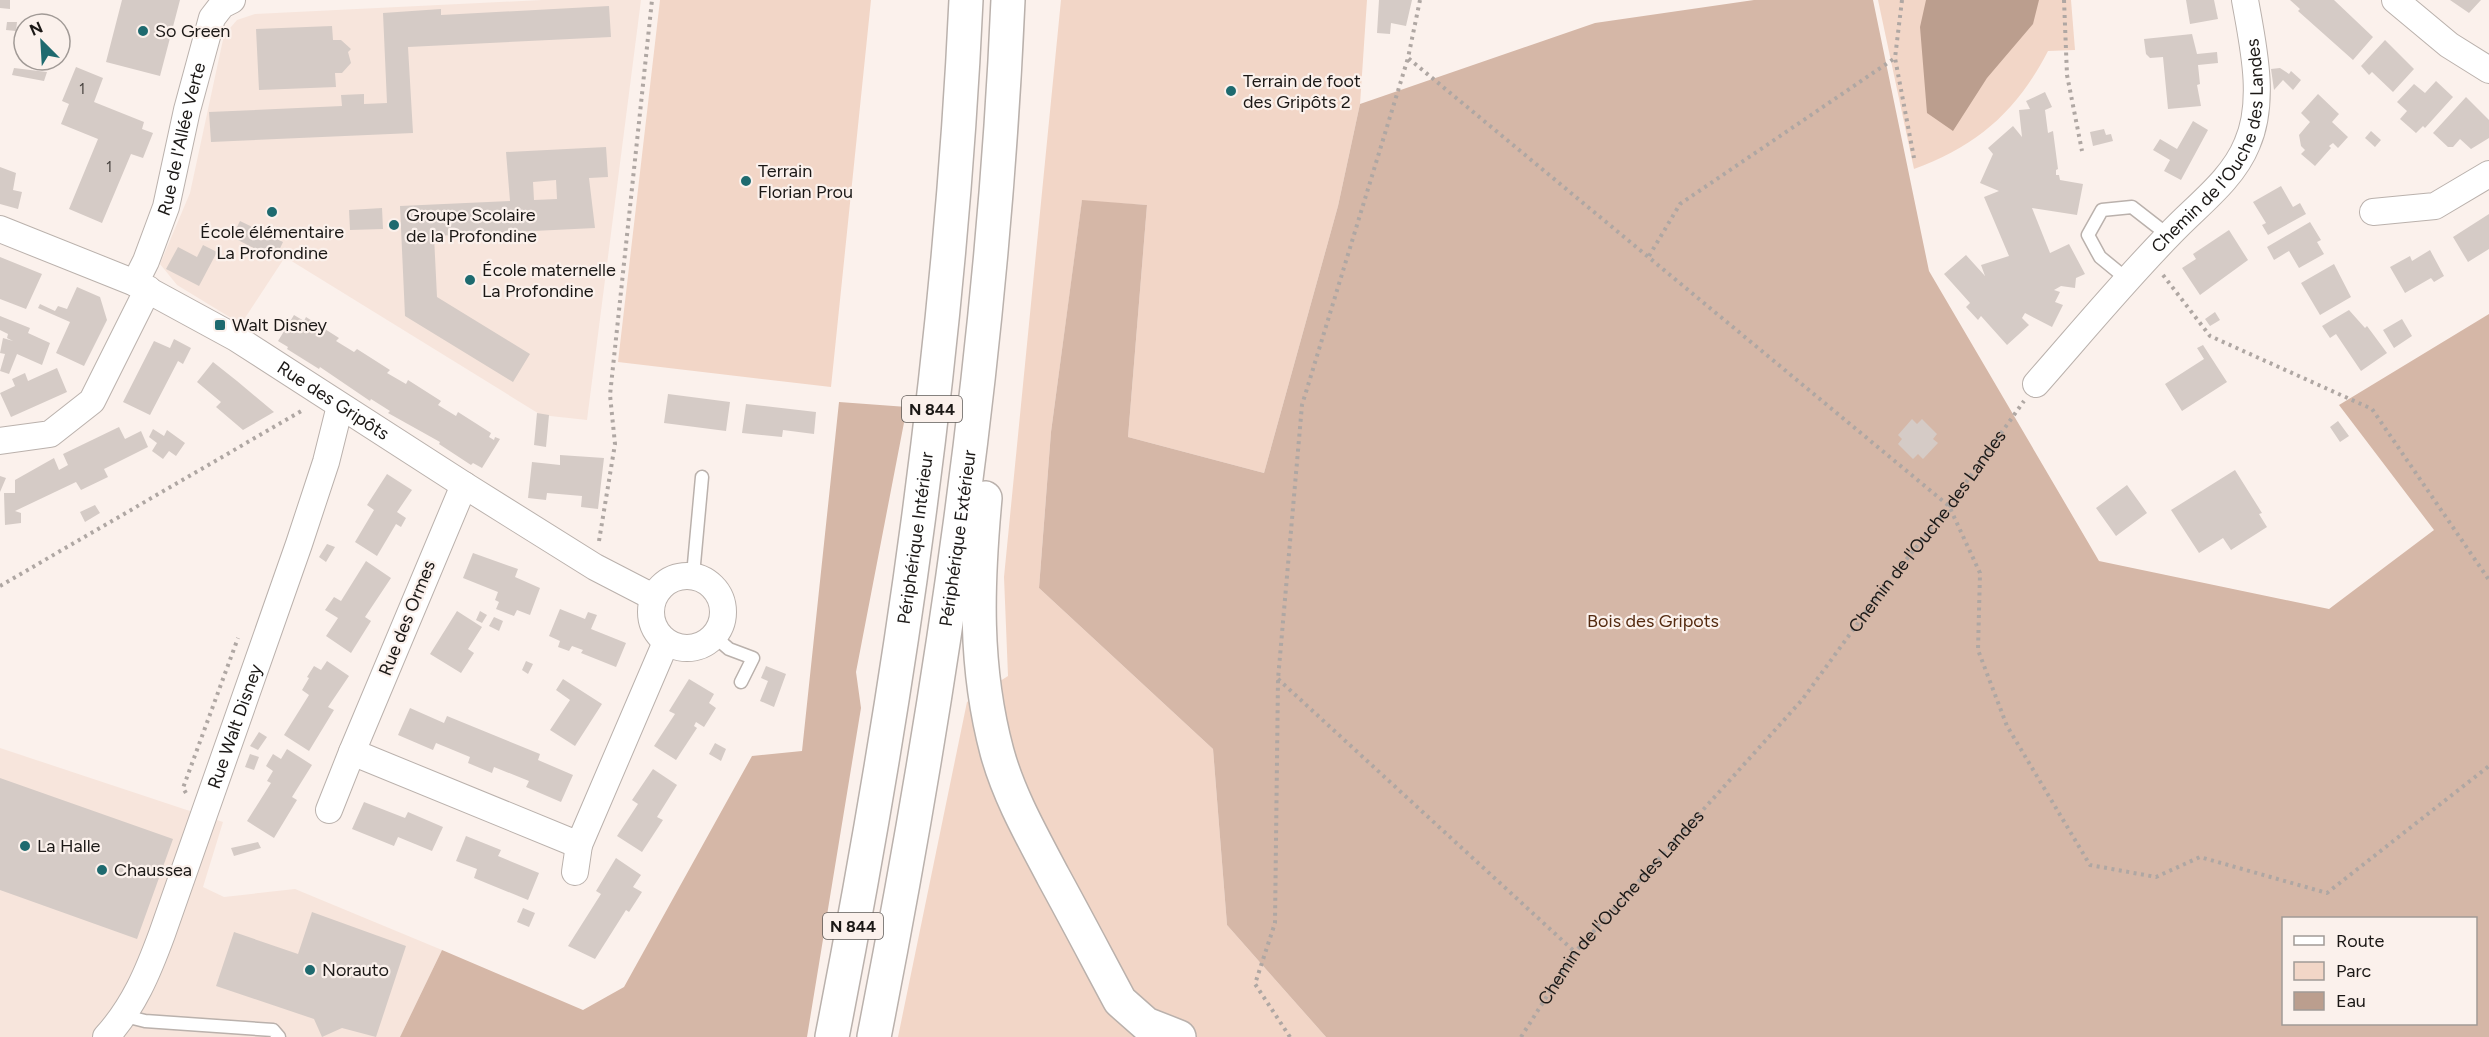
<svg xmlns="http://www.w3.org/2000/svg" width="2489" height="1037" font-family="Figtree,sans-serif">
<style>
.built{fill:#f7e5dc}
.green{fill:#f2d6c7}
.forest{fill:#d5b7a7;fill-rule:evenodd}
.water{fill:#bb9e8e}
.building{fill:#d5cbc6;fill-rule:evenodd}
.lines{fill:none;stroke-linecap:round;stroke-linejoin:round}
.lane-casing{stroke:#bab1ac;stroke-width:15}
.street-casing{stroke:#bab1ac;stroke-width:28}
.highway-casing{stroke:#bab1ac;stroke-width:36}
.path{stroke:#afa7a3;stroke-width:4;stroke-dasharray:3 4.5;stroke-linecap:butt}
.lane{stroke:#fff;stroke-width:12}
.street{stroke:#fff;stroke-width:26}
.highway{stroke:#fff;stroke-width:33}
.poi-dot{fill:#1e6a6f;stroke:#fbf1ec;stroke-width:2}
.labels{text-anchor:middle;stroke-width:4.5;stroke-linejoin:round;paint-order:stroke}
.number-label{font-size:15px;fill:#4a4542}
.shield{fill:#fbf1ec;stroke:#5e5956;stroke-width:1.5}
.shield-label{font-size:16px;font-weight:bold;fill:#1b1816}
.poi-label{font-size:18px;fill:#1b1816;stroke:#fbf1ec;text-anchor:start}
.street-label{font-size:18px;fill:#1b1816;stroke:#fbf1ec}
.park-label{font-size:18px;fill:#542a10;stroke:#fbf1ec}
</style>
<rect width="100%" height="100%" fill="#fbf1ec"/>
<!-- built -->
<path class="built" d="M542,0H641L587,420L541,415L285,257L241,324L177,285L160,264L190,193L224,35L237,20L255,14Z
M0,748L223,822L203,887L224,897L295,889L442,950L400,1037H0Z"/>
<!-- green -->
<path class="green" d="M660,0H871L831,387L618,362Z
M1061,0H1367L1360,104L1338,206L1264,473L1128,437L1147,205L1082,201L1051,432L1039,588L1213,749L1227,925L1326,1037H898L967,702L1008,676L1004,577Z
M1878,0H2071L2075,50L2048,51C2017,111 1977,146 1914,169Z"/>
<!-- forest -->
<path class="forest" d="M1754,0H1873L1929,271L2099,561L2329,609L2434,530L2339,405L2489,314V1037H1326L1227,925L1213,749L1039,588L1051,432L1082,200L1147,205L1128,437L1264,473L1338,206L1360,104L1595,23ZM2284,918H2476V1024H2284Z
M839,402L907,407L856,672L861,708L807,1037H400L442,950L583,1010L624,987L752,756L802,751Z"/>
<!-- water -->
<path class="water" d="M1926,0H2039L2033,24L1987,78L1953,131L1927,113L1920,27Z"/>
<!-- building -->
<path class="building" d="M0,0H10V9L0,8Z
M122,0H180L160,76L106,62Z
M1379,0H1412L1406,26L1391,23L1390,34L1377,33Z
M2186,0H2214L2218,19L2190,24Z
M2290,0H2334L2373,37L2353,60L2298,11L2300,9Z
M2450,0H2481L2469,13Z
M609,6L611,37L408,47L413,133L211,142L209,112L342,106L341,95L364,94V104L387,103L383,13L441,9V15Z
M7,22H17L16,31L6,30Z
M332,26L333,40H341L351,49L348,52L351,63L342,73H335L336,87L259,90L256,29Z
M2192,34L2197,54L2217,52L2218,63L2198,65L2200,84L2197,85L2201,106L2168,109L2163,57L2150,58L2146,54L2144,39Z
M2385,40L2414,69L2393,92L2372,72L2369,75L2361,66Z
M76,67L103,78L94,102L144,122L142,129L153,133L143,158L131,154L102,223L69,209L98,139L61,124L69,104L62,101Z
M14,68L47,72L44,81L12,75Z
M2280,68L2289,74L2291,71L2301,80L2293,90L2283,80L2274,90L2271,69Z
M2436,81L2453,97L2425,128L2423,126L2416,133L2400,119L2407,111L2397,102L2414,84L2425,93Z
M2045,92L2052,107L2045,110L2048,133L2053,131L2058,169L2056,170V175H2059L2060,180L2083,184L2077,215L2032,208L2050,253L2069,244L2085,274L2076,278L2075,288L2061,286L2054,290L2060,292L2055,302L2063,305L2052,327L2025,313L2022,318L2029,325L2007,345L1981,316L1978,320L1966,307L1970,303L1944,274L1966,255L1985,276L1981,265L2009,256L1984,197L1999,191L1980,183L1993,154L1988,148L2013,126L2022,137L2019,110L2030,109L2026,101Z
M2318,94L2339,114L2332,122L2348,137L2338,148L2333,143L2329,146L2331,148L2315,166L2301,154L2305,150L2301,146L2299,135L2310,122L2301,113Z
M2466,97L2489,120V138L2471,149L2460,139L2453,147H2448L2433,133Z
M2193,121L2208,130L2181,180L2164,171L2170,160L2153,150L2160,139L2177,149Z
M2104,129L2106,135L2111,134L2113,141L2093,146L2090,132Z
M2371,131L2381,140L2375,147L2365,138Z
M606,147L608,177L589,178L595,228L434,236L437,297L530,354L513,382L405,316L400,206L510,201L506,152ZM556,180L557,199L534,200L533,182Z
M0,167L16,173L13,190L22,192L18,209L0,204Z
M2281,186L2293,207L2300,203L2306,214L2268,235L2262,225L2266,223L2253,202Z
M382,208L383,229L350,230L349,210Z
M2489,214V249L2468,262L2453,237Z
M240,221L283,242L275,259L232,237Z
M2310,222L2321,240L2317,242L2324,254L2299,268L2289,251L2274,260L2267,247Z
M2229,230L2248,260L2200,295L2182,268L2196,259L2193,254Z
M203,245L217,252L199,286L166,269L178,247L197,257Z
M2430,250L2444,276L2434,282L2431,278L2405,293L2390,267L2410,256L2412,261Z
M0,257L42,274L26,309L0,299Z
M2334,264L2351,297L2320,315L2301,283Z
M77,287L100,297L107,320L84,366L56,353L70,322L38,308L40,304L55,311L58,306L67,309Z
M2349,310L2365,328L2367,326L2387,353L2361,371L2336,334L2330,338L2322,326Z
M2215,312L2220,320L2210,326L2205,319Z
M294,315L304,321L306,317L339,338L336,341L354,352L357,349L390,370L387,373L406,384L408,380L441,401L438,405L456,416L458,412L491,433L489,437L494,440L495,437L500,439L482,468L473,463L471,465L439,444L440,442L388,413L390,411L371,399L370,401L320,367L319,369L287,349L288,347L278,341Z
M0,316L30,328L28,333L50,343L42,365L17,354L9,374L0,371L5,354L0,353L3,338L13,341L7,338L8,334L0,330Z
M2402,319L2412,336L2394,348L2383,330Z
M174,339L191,348L183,364L178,361L150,415L123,402L154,341L170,348Z
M2203,345L2227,382L2182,411L2165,384L2204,359L2197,348Z
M213,362L237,381L274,412L243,430L216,407L221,402L197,382Z
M57,368L67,392L11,417L0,393L15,386L12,379L25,373L28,381Z
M668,394L730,402L726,431L664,423Z
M746,404L816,412L814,434L783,430L782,437L742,433Z
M537,413L549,415L546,447L534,445Z
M1912,419L1917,424L1922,419L1937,434L1933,439L1938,443L1923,459L1918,454L1913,459L1898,444L1902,439L1898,435Z
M2338,421L2349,436L2340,442L2330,427Z
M119,427L125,439L141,431L148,447L104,469L108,477L81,490L76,482L15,511L21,513V523L5,525L4,493H15V480L54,458L59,470L68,465L63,454Z
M153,429L164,436L167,430L185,443L176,456L169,451L163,459L152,451L157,443L149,437Z
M560,455L604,458L598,509L581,507L582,496L547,493L546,500L528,498L532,462L560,465Z
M2235,470L2262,513L2259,514L2267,527L2231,550L2223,538L2199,553L2171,510Z
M387,474L412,490L397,512L406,518L401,527L396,524L377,556L355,542L374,510L367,505Z
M0,476L6,478L0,492Z
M2127,485L2147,513L2116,536L2096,508Z
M95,505L100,513L85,522L80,512Z
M327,544L335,547L326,562L319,557Z
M473,553L518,569L515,577L540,588L530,615L517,610L514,616L496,609L499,602L495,600L498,592L463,578Z
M366,561L391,578L365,617L371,621L351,653L326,636L338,618L325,610L334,597L341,601Z
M560,609L585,619L588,612L597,615L591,629L626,643L616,667L581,653L583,650L572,646L569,651L558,647L560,641L549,636Z
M457,611L482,627L468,649L474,653L461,673L430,654Z
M480,611L487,615L482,623L476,620Z
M494,617L503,621L499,631L489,626Z
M327,661L349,676L328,707L334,710L309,751L284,735L309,695L302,690L309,678L307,677L314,666L321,670Z
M526,661L533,664L528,674L522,670Z
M766,666L786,674L774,707L760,701L768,681L761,678Z
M563,679L602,704L575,746L550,730L570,700L556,690Z
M689,679L714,694L709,703L716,708L704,727L696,722L694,726L697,728L676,760L654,746L675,714L669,711Z
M410,708L444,723L447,716L540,754L538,760L573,775L561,802L526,787L529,781L494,767L492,773L468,763L470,757L436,743L433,750L398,735Z
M259,732L267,737L258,750L250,746Z
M715,743L726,749L721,761L709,754Z
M287,749L312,765L292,797L297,800L274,838L247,821L271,783L267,781L273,771L266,766L273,754L281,759Z
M250,754L259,757L254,770L245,767Z
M653,769L677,785L657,817L663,820L642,852L617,836L638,804L632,800Z
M0,778L173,839L137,939L0,890Z
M364,802L405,818L408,812L443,827L432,851L398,837L394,846L352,829Z
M466,836L501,850L498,856L539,873L528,900L474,878L477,869L456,861Z
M258,842L261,848L234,856L231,848Z
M616,858L641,875L633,887L642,892L629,912L626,910L595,959L568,946L601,894L596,891Z
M523,908L535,913L529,927L517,922Z
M312,912L406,946L376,1037L342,1028L322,1037L314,1019L216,986L234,932L298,954Z"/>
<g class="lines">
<defs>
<path id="lane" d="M2128,280L2100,257L2088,235L2102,210L2132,207L2168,235
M693,575L702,477
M714,636L729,649L753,658L741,682
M125,1016L145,1021L273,1030L279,1037"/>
<g id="street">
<path d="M2395,0L2449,45L2489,70"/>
<path d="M2373,212L2435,206L2489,174"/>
<path id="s2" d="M0,229L135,283L236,338L464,485L595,567L653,597"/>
<path id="s3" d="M135,283L146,261L166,207L187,110L212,18L222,5L232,0"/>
<path id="s4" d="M2036,384C2080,334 2123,282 2170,234C2196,206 2232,181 2247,144C2266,101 2253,45 2245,0"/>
<path d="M0,441L50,434L92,401L148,289"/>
<path d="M464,485L352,752L579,845L666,642"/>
<circle cx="687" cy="612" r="36"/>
<path d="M329,810L352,752"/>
<path d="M575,872L579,845"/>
<path id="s5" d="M106,1037C134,1006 148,972 162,934L299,544L326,462L340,406"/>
</g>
<g id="highway">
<path d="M985,498C977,585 974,666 997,752C1009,796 1032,836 1053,876C1076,918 1098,960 1120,1001L1146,1024L1179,1037"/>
<path id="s6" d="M832,1037C899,695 950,349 966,0"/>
<path id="s7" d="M874,1037C941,695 993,349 1008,0"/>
</g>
</defs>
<!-- lane casing -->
<use href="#lane" class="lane-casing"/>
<!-- street casing -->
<use href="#street" class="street-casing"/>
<!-- highway casing -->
<use href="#highway" class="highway-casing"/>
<!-- path -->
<g class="path">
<path d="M1420,0L1408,58L1949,506L1980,573L1978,650L2007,726L2090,865L2156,877L2200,857L2327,893L2489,766"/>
<path d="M1902,0L1895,58L1914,158"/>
<path d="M2064,0L2067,75L2082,151"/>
<path d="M1649,256L1680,204L1895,58"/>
<path d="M2163,275L2210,336L2372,409L2489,580"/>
<path d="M599,541L615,444L610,395L652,0"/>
<path d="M0,586L303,410"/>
<path d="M1278,679L1575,952"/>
<path d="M186,793L183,788L238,638"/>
<path d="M1290,1037L1255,984L1275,923L1278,679L1302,405L1408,58"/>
<path id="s1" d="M1521,1037L1575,952L1802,700L1882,590L1949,506L2024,401"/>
</g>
<!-- lane -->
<use href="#lane" class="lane"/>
<!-- street -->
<use href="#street" class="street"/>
<!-- highway -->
<use href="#highway" class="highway"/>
</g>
<!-- markers -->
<g class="poi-dot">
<circle cx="143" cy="31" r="6"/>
<circle cx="1231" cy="91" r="6"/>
<circle cx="746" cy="181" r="6"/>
<circle cx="272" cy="212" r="6"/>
<circle cx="394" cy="225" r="6"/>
<circle cx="470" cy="280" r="6"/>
<rect x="214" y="319" width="12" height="12" rx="3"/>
<circle cx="25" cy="846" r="6"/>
<circle cx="102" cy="870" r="6"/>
<circle cx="310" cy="970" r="6"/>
</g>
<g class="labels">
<!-- number labels -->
<g class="number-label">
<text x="82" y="94">1</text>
<text x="109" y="172">1</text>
</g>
<!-- shield labels -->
<g class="shield">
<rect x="902" y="396" width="60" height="26" rx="4.5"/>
<rect x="823" y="913" width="60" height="26" rx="4.5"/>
</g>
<g class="shield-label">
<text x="932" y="415">N 844</text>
<text x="853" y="932">N 844</text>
</g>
<!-- poi labels -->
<g class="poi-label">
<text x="155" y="37">So Green</text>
<text x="1243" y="87">Terrain de foot<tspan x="1243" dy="21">des Gripôts 2</tspan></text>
<text x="758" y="177">Terrain<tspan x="758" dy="21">Florian Prou</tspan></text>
<text x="406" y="221">Groupe Scolaire<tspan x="406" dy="21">de la Profondine</tspan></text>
<text x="272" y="238" text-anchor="middle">École élémentaire<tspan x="272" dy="21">La Profondine</tspan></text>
<text x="482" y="276">École maternelle<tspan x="482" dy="21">La Profondine</tspan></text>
<text x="232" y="331">Walt Disney</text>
<text x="37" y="852">La Halle</text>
<text x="114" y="876">Chaussea</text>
<text x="322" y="976">Norauto</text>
</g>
<!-- street labels -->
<g class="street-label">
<text dy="6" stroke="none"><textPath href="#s3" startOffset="152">Rue de l'Allée Verte</textPath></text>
<text dy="6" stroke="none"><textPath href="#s4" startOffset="303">Chemin de l'Ouche des Landes</textPath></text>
<text dy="6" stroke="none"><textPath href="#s2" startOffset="376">Rue des Gripôts</textPath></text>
<text dy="6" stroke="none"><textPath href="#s1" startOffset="650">Chemin de l'Ouche des Landes</textPath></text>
<text dy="6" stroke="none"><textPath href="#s6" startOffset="506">Périphérique Intérieur</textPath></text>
<text dy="6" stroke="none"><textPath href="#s7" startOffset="506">Périphérique Extérieur</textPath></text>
<text transform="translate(407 618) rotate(-68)" y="6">Rue des Ormes</text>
<text dy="6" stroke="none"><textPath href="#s5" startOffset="338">Rue Walt Disney</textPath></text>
<text dy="6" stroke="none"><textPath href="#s1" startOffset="164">Chemin de l'Ouche des Landes</textPath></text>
</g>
<!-- park labels -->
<g class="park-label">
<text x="1653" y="627">Bois des Gripots</text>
</g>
</g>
<!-- legend -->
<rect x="2282" y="917" width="195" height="108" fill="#fbf1ec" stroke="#a19a96" stroke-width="1.5"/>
<rect x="2294" y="936" width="30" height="9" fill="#ffffff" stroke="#a19a96" stroke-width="1.5"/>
<text x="2336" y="947" font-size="18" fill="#1b1816">Route</text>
<rect x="2294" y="962" width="30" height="18" fill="#f2d6c7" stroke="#a19a96" stroke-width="1.5"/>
<text x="2336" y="977" font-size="18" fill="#1b1816">Parc</text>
<rect x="2294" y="992" width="30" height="18" fill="#bb9e8e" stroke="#a19a96" stroke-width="1.5"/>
<text x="2336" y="1007" font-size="18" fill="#1b1816">Eau</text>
<!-- north arrow -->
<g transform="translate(42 42) rotate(336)"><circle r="28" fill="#fbf1ec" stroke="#a19a96" stroke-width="1.5"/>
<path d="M0-4.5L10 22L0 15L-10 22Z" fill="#1e6a6f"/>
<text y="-9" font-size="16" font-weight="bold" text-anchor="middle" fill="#1b1816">N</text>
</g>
</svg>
